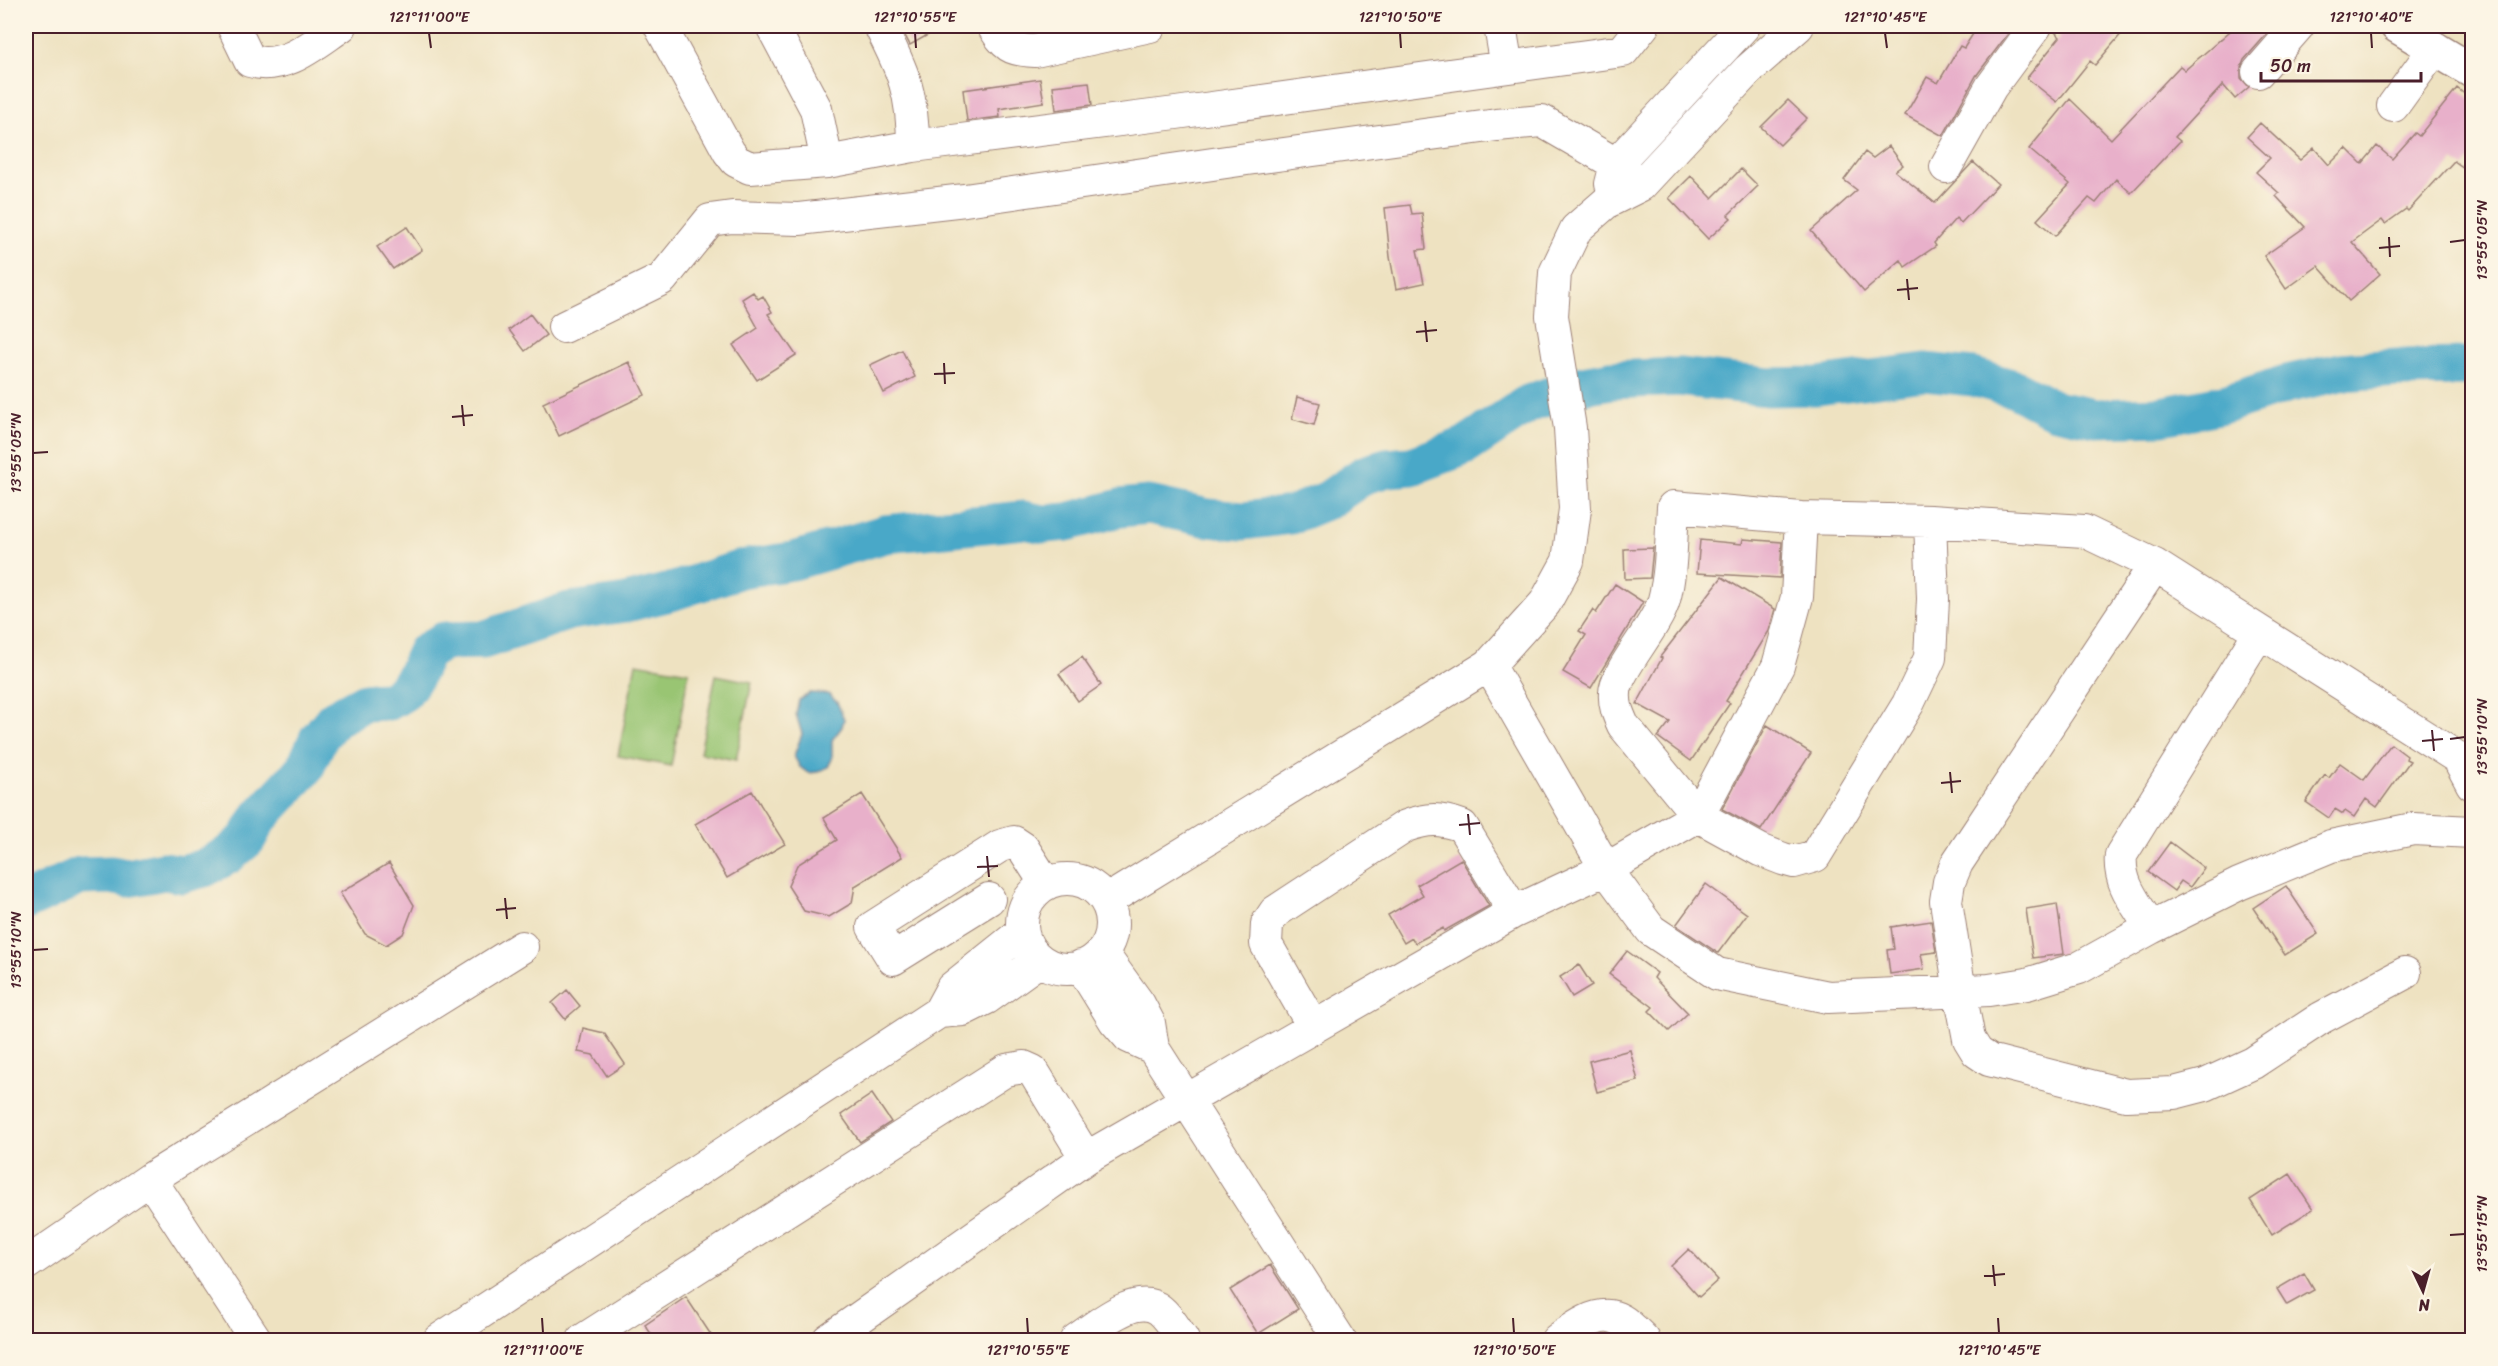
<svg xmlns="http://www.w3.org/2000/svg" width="2498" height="1366" font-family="Sriracha,sans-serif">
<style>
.green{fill:#99c573;stroke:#72724f;stroke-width:1.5}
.water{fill:#4aa8c8;stroke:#4a647a;stroke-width:1.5}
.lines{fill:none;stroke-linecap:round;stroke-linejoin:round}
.river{stroke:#4aa8c8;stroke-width:39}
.building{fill:#e8b0ca}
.minor-casing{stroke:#9c8076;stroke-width:34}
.major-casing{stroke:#9c8076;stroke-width:36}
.minor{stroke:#fff;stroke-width:32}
.major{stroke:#fff;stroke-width:33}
.ticks{fill:none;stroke:#4a1f2b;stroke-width:2}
.neatline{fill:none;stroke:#4a1f2b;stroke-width:2}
.ticks-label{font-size:15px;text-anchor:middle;fill:#4a1f2b}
</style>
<rect width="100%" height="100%" fill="#fcf5e5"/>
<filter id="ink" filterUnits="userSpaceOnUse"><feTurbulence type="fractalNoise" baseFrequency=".0167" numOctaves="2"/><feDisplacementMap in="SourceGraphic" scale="12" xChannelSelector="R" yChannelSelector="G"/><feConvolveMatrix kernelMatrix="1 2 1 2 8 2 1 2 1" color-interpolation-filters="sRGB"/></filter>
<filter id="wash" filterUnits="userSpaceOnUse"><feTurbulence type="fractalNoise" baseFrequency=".008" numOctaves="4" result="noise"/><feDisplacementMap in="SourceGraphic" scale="24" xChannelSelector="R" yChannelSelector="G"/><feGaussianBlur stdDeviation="1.35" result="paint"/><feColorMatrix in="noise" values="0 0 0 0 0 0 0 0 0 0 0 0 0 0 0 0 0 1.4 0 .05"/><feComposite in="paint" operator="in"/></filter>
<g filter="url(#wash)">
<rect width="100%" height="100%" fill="#eee2c1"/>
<!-- green -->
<path class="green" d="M636,663L689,672L671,766L618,756Z
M716,675L752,682L736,760L700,753Z"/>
<!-- water -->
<path class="water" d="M810,693L828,694L837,702L844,719L842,727L832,740V759L828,767L818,772L808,773L800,767L794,756L802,734L796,714L799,700Z"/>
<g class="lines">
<!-- river -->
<path class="river" d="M26,901L80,876L111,875L127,878L164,871L182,874L204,868L228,855L247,839L258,819L305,768L318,739L334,719L365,702L389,701L404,692L415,676L426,652L444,641L483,640L569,611L626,603L674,591L741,569L793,561L885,534L1024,520L1044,524L1067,522L1120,508L1149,505L1208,518L1243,521L1291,515L1328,500L1364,475L1387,468L1412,466L1465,446L1528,404L1577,386L1611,380L1679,377L1768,387L1817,386L1925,372L1973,377L2015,389L2055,410L2095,418L2161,416L2228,403L2286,384L2341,372L2398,368L2472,367"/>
</g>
<g id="blocks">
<!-- building -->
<path class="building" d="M900,26H944L910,45Z
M1978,26H2014L1976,76L1943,136L1905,115L1927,77L1938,83L1960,46L1964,48Z
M2054,26H2128L2095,65L2090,61L2057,102L2027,78L2060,37L2053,30Z
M2236,26H2274L2244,60L2241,68V78L2249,87L2235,99L2223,85L2175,137L2180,141L2131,193L2116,179L2096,203L2089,198L2055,236L2037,220L2070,184L2029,149L2070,99L2111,139L2180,66L2185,70Z
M1040,79L1044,102L999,109L1000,117L967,121L963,90Z
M1089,82L1092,105L1056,110L1053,86Z
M2457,88L2472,100V156L2464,168L2454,161L2408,211L2406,209L2385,224L2382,220L2352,242L2380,274L2349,301L2318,266L2286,289L2264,256L2305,227L2276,196L2279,193L2256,172L2270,158L2247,137L2260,123L2300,160L2314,148L2329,165L2346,148L2362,164L2377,146L2392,159L2415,133L2419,136Z
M1788,100L1807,118L1780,145L1761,127Z
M1889,146L1903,165L1895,171L1935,203L1973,162L1998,184L1961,223L1956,218L1934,243L1936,246L1905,267L1901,260L1864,292L1811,231L1857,190L1844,180L1865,152L1873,158Z
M1741,169L1758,186L1728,215L1731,218L1708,239L1669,198L1691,176L1712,198Z
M1410,205L1412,214L1422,213L1426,249L1417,250L1424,283L1396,289L1390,257L1385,208Z
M407,227L422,250L393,269L377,247Z
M753,292L758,299L763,296L772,312L768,314L796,355L757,380L733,345L758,328L742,299Z
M530,314L546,335L525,351L509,330Z
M902,350L915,377L884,393L870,365Z
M629,362L645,395L559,436L543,403Z
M1297,397L1320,403L1314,425L1292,419Z
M1743,539L1782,542L1780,578L1697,573L1700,540L1742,544Z
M1653,548L1650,578L1625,579L1624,549Z
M1722,577L1775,609L1769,631L1726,701L1730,703L1691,761L1658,737L1670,722L1637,704L1662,658L1660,657Z
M1615,584L1643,602L1591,688L1563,672L1586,635L1579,631L1593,610L1596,613Z
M1082,657L1101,685L1078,701L1059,674Z
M1767,725L1811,753L1761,830L1722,809Z
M2391,744L2407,756L2406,759L2410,761L2377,807L2366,799L2354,817L2345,811L2343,814L2335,809L2329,818L2306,802L2325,775L2329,778L2340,763L2364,780Z
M752,791L785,844L727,878L695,824Z
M862,794L902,857L855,886L852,903L829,917L804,911L788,886L797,865L837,840L824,818Z
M2170,842L2204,868L2190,887L2181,881L2174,891L2148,872Z
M1461,859L1489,906L1444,931L1443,928L1415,943L1412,938L1404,943L1388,915L1423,895L1417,885Z
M389,863L414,905L403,934L386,945L365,934L340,893Z
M1706,884L1747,914L1718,953L1676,925Z
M2286,886L2318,934L2285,955L2253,908Z
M2057,904L2064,954L2033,958L2026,909Z
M1931,921L1936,952L1921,954L1924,969L1890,974L1887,950L1894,949L1891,927Z
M1627,951L1657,973L1654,978L1688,1013L1669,1031L1649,1011L1653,1007L1609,974Z
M1579,965L1592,985L1572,997L1560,977Z
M567,990L580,1006L565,1019L552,1003Z
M583,1028L604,1033L625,1064L607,1076L593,1055L578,1052Z
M1630,1050L1638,1081L1597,1092L1589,1061Z
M872,1094L891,1122L860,1142L841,1115Z
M2290,1174L2313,1209L2272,1235L2250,1200Z
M1689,1249L1718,1280L1699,1297L1671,1266Z
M1270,1265L1298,1309L1258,1334L1230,1290Z
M2304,1273L2314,1290L2287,1305L2277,1289Z
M686,1297L715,1341H656L645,1325Z"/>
</g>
</g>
<g filter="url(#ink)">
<use href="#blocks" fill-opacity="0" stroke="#9c8076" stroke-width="1.5"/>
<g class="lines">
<defs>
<path id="minor" d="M233,26L250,61C285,71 314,44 341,26
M660,26L729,152L736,161L750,168L827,162L913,146L1176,113L1623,51L1643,26
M772,26L816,109L827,162
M880,26C903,71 913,93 913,146
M993,26C1006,46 1009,50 1035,51L1150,26
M1500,26L1507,67
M2258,72L2298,26
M2393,106L2435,48
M1946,167L1991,87L2036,26
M1611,184L1616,164L1744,26
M564,327L662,279L710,220L732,217L799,219L965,200L1247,159L1497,125L1542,121L1616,164L1641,185
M1930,521L1933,599L1930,658L1908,704L1815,856L1794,862L1783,859L1760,850L1698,816L1623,725C1618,714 1614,705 1615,693C1615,671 1657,627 1664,600C1672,570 1671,537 1673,507L1801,518L1930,521L2084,531L2155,565L2458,758L2472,784
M2155,565L1957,863L1949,882L1946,901L1960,992L1969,1039L1977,1052L1989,1060L2126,1095L2174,1093L2205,1085L2253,1063L2321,1018L2405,973
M1489,665L1606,869L1651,930L1717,974L1828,997L1989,990L2027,984L2079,968L2151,928L2239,884L2331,846L2413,829L2472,832
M1022 924a45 45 0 1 1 90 0a45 45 0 1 1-90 0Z
M989,899L893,959L873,927L1000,846L1014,842L1023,848L1046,884
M1106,901L1489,665L1545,603L1568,561L1575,509L1570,428L1552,316L1555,273L1576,229L1607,202L1641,185L1748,70L1798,26
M2151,928C2136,903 2118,884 2121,855L2259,633
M1102,953L1139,1004L1149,1023L1153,1048L1340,1340
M1081,966L1115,1021L1129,1037L1153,1048
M939,1012L952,988L1022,932
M1313,1026L1266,944L1267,924L1275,912L1406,826C1429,818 1439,818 1462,826L1514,912
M150,1179L256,1340
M26,1264L150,1179L522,947
M439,1340L939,1012L963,1010L987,998L1040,960
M583,1340L1006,1070L1024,1067L1033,1071L1086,1158
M828,1340L1086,1158L1514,912L1606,869L1698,816L1778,666L1797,597L1801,518
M1076,1340C1096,1327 1136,1291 1160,1310C1170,1318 1176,1330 1183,1340
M1557,1340C1571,1330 1595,1311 1614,1317C1625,1320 1636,1332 1644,1340"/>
<path id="major" d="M2397,26L2472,71"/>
</defs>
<!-- minor casing -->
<use href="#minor" class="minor-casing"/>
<!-- major casing -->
<use href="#major" class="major-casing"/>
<!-- minor -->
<use href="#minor" class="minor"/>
<!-- major -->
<use href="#major" class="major"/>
</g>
</g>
<!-- ticks -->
<path class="ticks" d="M429,33L431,48M915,33L916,48M1400,33L1401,48M1885,33L1887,48M2371,33L2372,48M2389,237L2390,257M2450,242L2465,240M2379,248L2400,246M1907,279L1909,300M1897,290L1918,288M1425,321L1427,342M1416,332L1437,330M944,363L945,384M934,374L955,373M462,405L464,426M452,417L473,415M33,453L48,452M2432,730L2434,751M2450,739L2465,737M2422,741L2443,739M1950,772L1952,793M1941,783L1961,781M1468,814L1470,835M1459,825L1480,823M987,856L989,877M977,867L998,866M505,898L507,919M496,910L516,908M33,950L48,949M2450,1235L2465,1234M1993,1265L1995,1286M1984,1276L2005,1274M542,1318L543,1333M1027,1318L1028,1333M1513,1318L1514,1333M1998,1318L1999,1333"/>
<!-- margin -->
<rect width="2498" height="1366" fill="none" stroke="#fcf5e5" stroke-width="66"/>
<!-- north arrow -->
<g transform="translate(2423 1291) rotate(175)" stroke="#fcf5e5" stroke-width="4.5" paint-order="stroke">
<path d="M0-4.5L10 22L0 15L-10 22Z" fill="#4a1f2b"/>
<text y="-9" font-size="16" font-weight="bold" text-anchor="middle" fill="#4a1f2b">N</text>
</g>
<!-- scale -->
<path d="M2261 72v9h160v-9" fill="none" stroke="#4a1f2b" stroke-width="3"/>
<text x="2270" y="72" font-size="18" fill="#4a1f2b" stroke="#fcf5e5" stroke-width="4.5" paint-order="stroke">50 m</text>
<rect x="33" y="33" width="2432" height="1300" class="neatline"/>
<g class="ticks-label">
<text x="429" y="22">121°11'00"E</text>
<text x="915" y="22">121°10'55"E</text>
<text x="1400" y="22">121°10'50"E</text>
<text x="1885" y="22">121°10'45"E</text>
<text x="2371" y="22">121°10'40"E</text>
<text transform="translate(2482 240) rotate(-90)" y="5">13°55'05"N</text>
<text transform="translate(16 453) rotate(-90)" y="5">13°55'05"N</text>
<text transform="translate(2482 737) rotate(-90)" y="5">13°55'10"N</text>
<text transform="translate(16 950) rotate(-90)" y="5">13°55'10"N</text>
<text transform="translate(2482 1234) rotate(-90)" y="5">13°55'15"N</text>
<text x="543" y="1355">121°11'00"E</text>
<text x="1028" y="1355">121°10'55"E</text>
<text x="1514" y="1355">121°10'50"E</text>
<text x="1999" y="1355">121°10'45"E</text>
</g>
</svg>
